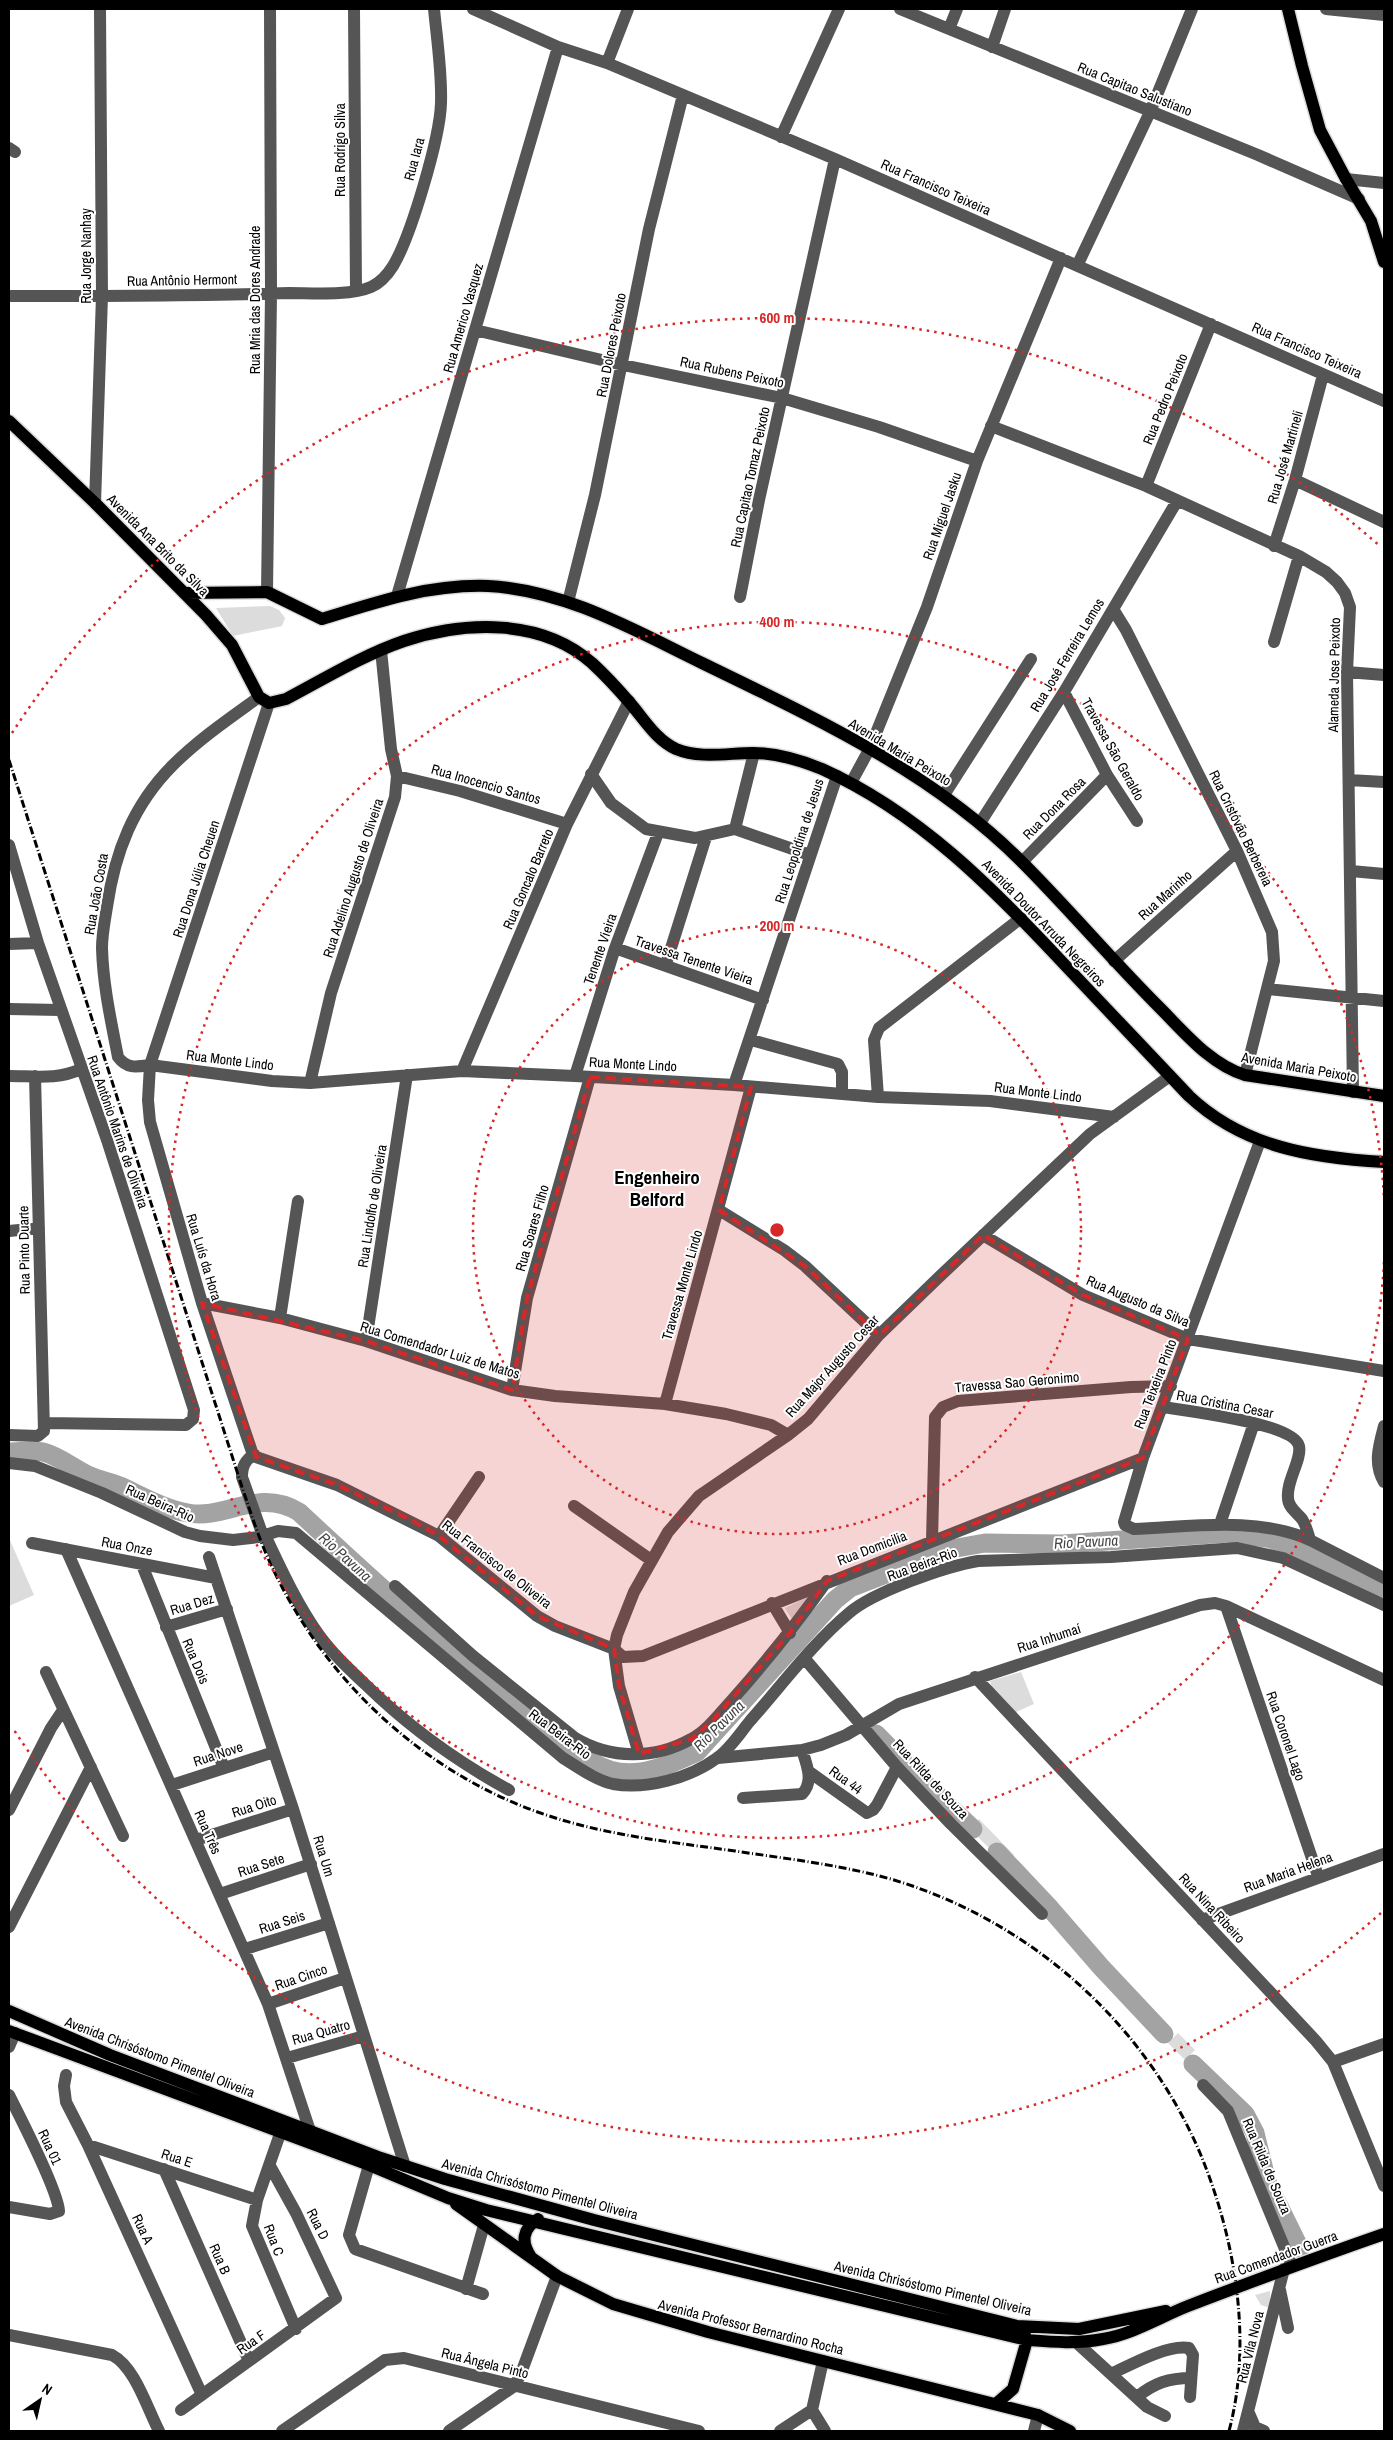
<svg xmlns="http://www.w3.org/2000/svg" width="1393" height="2440" font-family="'Archivo Narrow',sans-serif">
<style>
.green{fill:#dcdcdc}
.lines{fill:none;stroke-linecap:round;stroke-linejoin:round}
.river{stroke:#a3a3a3;stroke-width:19}
.major-casing{stroke:#dbdbdb;stroke-width:15}
.minor{stroke:#555;stroke-width:12}
.major{stroke:#000;stroke-width:12}
.rail{stroke:#000;stroke-width:3;stroke-dasharray:8 2.5 1 2.5;stroke-linecap:butt}
.marked{fill:#d62828;fill-opacity:0.2;stroke:#d62828;stroke-width:4;stroke-dasharray:10 6;stroke-linejoin:round}
.ring{fill:none;stroke:#d62828;stroke-width:2.5;stroke-dasharray:2.5 5}
.labels{text-anchor:middle;stroke-width:4;stroke-linejoin:round;paint-order:stroke}
.street-label{font-size:14px;fill:#000;stroke:#fff}
.water-label{font-size:15px;font-style:italic;fill:#444;stroke:#fff}
.district-label{font-size:19px;font-weight:bold;fill:#000;stroke:#fff}
.centre{fill:#d62828;stroke:#fff;stroke-width:2.5}
.ring-label{font-size:15px;text-anchor:middle;font-weight:bold;fill:#d62828;stroke:#fff;stroke-width:4;stroke-linejoin:round;paint-order:stroke}
</style>
<rect width="100%" height="100%" fill="#fff"/>
<!-- green -->
<path class="green" d="M270,606L279,610L285,618L282,626L233,636L216,608Z
M9,1538L34,1595L9,1606Z
M814,1594L795,1624L785,1608Z
M1021,1672L1034,1704L1014,1713L992,1688L990,1681Z
M979,1819L1014,1855L1009,1860L998,1849L994,1853L973,1832L976,1828L973,1824Z
M1178,2033L1195,2050L1185,2060L1168,2043Z
M1270,2291V2308L1261,2305L1255,2295Z"/>
<g class="lines">
<!-- river -->
<path class="river" d="M9,1452C19,1452 33,1450 43,1452C59,1456 73,1468 88,1475C98,1480 110,1482 120,1486C142,1496 164,1509 188,1513C226,1520 258,1487 299,1512C372,1580 446,1647 523,1710C550,1731 577,1759 610,1770C640,1779 671,1764 697,1752L835,1600L850,1588L951,1549L985,1543L1062,1544L1228,1533L1267,1538L1291,1545L1384,1588
M876,1734L916,1775L973,1829
M997,1852L1048,1906L1101,1967L1164,2034
M1193,2064L1245,2114L1255,2133L1267,2182L1300,2249"/>
<defs>
<path id="major" d="M1288,9L1302,66L1320,130L1346,179L1371,221L1384,262
M9,421L95,503L206,615L232,645L259,697L269,703L286,699C324,679 363,655 404,641C465,621 541,618 592,663C605,675 618,689 630,703C644,719 656,740 676,749C700,759 728,753 753,753C776,753 800,760 822,769C918,812 993,888 1064,964C1106,1008 1147,1052 1189,1096C1243,1147 1312,1158 1384,1162
M185,593L267,592L322,619C376,602 430,584 488,586C565,590 634,630 702,663C815,718 931,771 1021,861C1068,908 1112,960 1160,1008C1184,1032 1211,1065 1245,1075L1384,1096
M9,2011L110,2055L381,2158L445,2179L594,2220L1017,2326L1079,2329L1166,2311
M9,2031L369,2165L448,2198L486,2210L1027,2340C1053,2342 1077,2344 1103,2339C1133,2334 1160,2317 1188,2306C1253,2281 1318,2257 1384,2234
M456,2204L557,2276L613,2304L708,2332L1038,2415L1070,2431
M531,2257C521,2242 522,2229 538,2219
M997,2403L1013,2389L1027,2340L1024,2333"/>
</defs>
<!-- major casing -->
<use href="#major" class="major-casing"/>
<!-- minor -->
<path class="minor" d="M354,9L356,291
M473,9L558,47L607,63L835,159L1384,401
M900,9L1258,155L1359,199
M1326,9L1384,15
M949,29L957,9
M992,47L1005,9
M607,63L628,9
M781,137L839,9
M9,148L15,152
M1346,179L1384,183
M1078,264L1150,112L1192,9
M9,296C102,296 195,296 289,293C312,293 350,296 371,287C380,283 388,274 393,266C411,236 440,138 441,103C442,72 437,40 434,9
M475,330L623,365L782,398L879,427L977,461
M991,426L1146,486L1299,556L1326,572L1337,582L1345,593L1350,607L1347,672L1353,1092
M1295,480L1384,522
M1146,486L1211,324
M95,503L102,296L100,9
M1274,546L1295,480L1323,375
M267,592L271,294L270,9
M397,596L558,47
M740,597L759,500L835,159
M568,602L595,495L649,229L683,95
M1113,609L1126,630L1237,851L1272,932L1274,961L1245,1075
M1274,642L1299,556
M1347,672L1384,675
M1064,692L1107,775L1137,821
M259,697C230,718 199,739 173,765C133,805 115,852 107,907C105,920 102,934 102,948C103,985 111,1021 118,1057C127,1069 136,1067 150,1065L272,1081L310,1083L462,1071L575,1076L734,1085L878,1097L990,1101L1114,1117
M269,703L150,1065L148,1100L150,1122L202,1303L252,1452L256,1457L337,1485L439,1536L537,1616L555,1626L614,1649L623,1657L643,1656L1143,1458
M591,774L611,803L646,829L695,838L735,829L810,855
M397,776L460,791L567,824
M1349,780L1384,782
M851,783L870,748L927,607L977,461L1061,258
M944,795L1031,659
M980,823L1064,692L1177,501
M735,829L754,753
M9,845L38,943L107,1140L194,1410L193,1419L186,1425L44,1423
M1022,862L1107,775
M1351,871L1384,874
M9,944L38,943
M615,948L763,1000
M1114,961L1237,851
M666,964L706,837
M1268,989L1384,1001
M9,1009L60,1010
M751,1040L838,1064L842,1072V1094
M462,1071L567,824L629,701
M9,1076C34,1076 58,1080 81,1069
M575,1076L615,948L658,833
M310,1083L331,993L395,797L397,776L391,749L381,650
M734,1085L837,776
M878,1097L874,1040L879,1028L1021,918
M1260,1141L1143,1458L1124,1522L1125,1525L1134,1529C1191,1527 1257,1516 1310,1540
M719,1210L784,1250L805,1266L879,1335
M9,1231L39,1228
M983,1235L1083,1295L1188,1339L1384,1371
M202,1303L280,1318L366,1341L512,1390L555,1396L665,1404L726,1414L771,1425L788,1435
M280,1318L298,1201
M366,1341L407,1075
M512,1390L527,1298L590,1077
M665,1404L751,1087
M1163,1407C1186,1411 1294,1423 1299,1446C1302,1460 1286,1481 1288,1498C1288,1507 1296,1512 1302,1519C1306,1525 1308,1533 1310,1540L1384,1578
M1384,1426C1379,1445 1373,1464 1384,1482
M9,1435L38,1436L44,1431L35,1076
M254,1454C245,1461 242,1466 242,1477L263,1536
M9,1463L35,1466L102,1493L185,1532L200,1536L233,1540L259,1537L278,1531L296,1533L563,1758C578,1767 595,1780 613,1784C646,1790 690,1778 717,1758C730,1749 740,1733 750,1721C782,1685 812,1644 849,1613C873,1592 947,1566 978,1561L1111,1557L1237,1548L1283,1558L1384,1605
M574,1506L651,1560
M1220,1524L1254,1423
M265,1535C281,1569 297,1604 319,1635C332,1653 349,1669 366,1685C409,1727 456,1761 509,1790
M439,1536L479,1477
M932,1541L935,1417L943,1407L958,1401L1131,1387L1171,1386
M32,1543L216,1578
M66,1549L268,2004L310,2131
M209,1557L293,1809L405,2166
M142,1565L224,1768
M395,1586L473,1656L575,1738C610,1759 654,1760 691,1739C707,1731 720,1713 732,1700C766,1662 797,1623 827,1581
M772,1603L790,1633
M1226,1606L1318,1876
M166,1627L227,1609
M805,1659L897,1767L951,1824L1042,1914
M46,1672L123,1836
M975,1677L1316,2041L1333,2062L1384,2186
M639,1754L619,1686L614,1649L617,1635L634,1592L668,1532L699,1496L788,1435L808,1419L879,1335L937,1279L1090,1134L1170,1076
M718,1758L802,1750L821,1745L846,1735L899,1704L1200,1605L1215,1603L1226,1606L1384,1680
M808,1771L867,1813L873,1810L877,1805L897,1767
M172,1785L274,1752
M743,1798L802,1794C814,1782 807,1765 802,1750
M9,1810L51,1728L63,1710
M196,1840L293,1809
M220,1894L311,1864
M1202,1920L1384,1854
M9,1927L91,1767
M245,1949L329,1923
M268,2004L345,1978
M9,2047L15,2033
M287,2058L364,2036
M1333,2062L1384,2044
M66,2075L64,2086L66,2102L88,2145L202,2395
M1203,2085L1228,2111L1292,2266
M9,2095C20,2117 58,2190 59,2211L50,2214L9,2207
M281,2131L257,2200L252,2226L296,2329
M88,2145L257,2200
M369,2165L349,2235L355,2249L483,2294
M164,2169L249,2361
M466,2289L484,2225
M1280,2290L1288,2328
M9,2335L112,2355C135,2367 147,2408 159,2431
M1077,2343L1147,2407L1165,2416
M823,2361L812,2410L825,2431
M1111,2374C1130,2365 1168,2344 1189,2348L1193,2355L1190,2397
M1137,2397C1154,2383 1169,2378 1191,2378
M181,2410L336,2298L296,2213L270,2166
M1249,2413L1255,2427L1264,2431
M282,2431L385,2360L404,2358L699,2431
M449,2431L513,2387L520,2376L557,2276
M780,2431L812,2410
M1034,2431L1038,2415
M1243,2431L1284,2269"/>
<!-- major -->
<use href="#major" class="major"/>
<!-- rail -->
<path class="rail" d="M9,760L241,1484C251,1513 260,1543 274,1571C317,1661 388,1737 477,1785C562,1831 642,1838 735,1851C788,1859 843,1865 894,1880C1030,1921 1144,2022 1200,2153C1235,2237 1253,2341 1229,2431"/>
</g>
<!-- marked area -->
<path class="marked" d="M590,1077L751,1087L719,1210L805,1266L879,1335L983,1235L1083,1295L1188,1339L1143,1458L827,1581L790,1633L715,1718L692,1739L639,1754L619,1686L614,1649L537,1616L439,1536L409,1519L337,1485L256,1457L202,1303L366,1341L512,1390L527,1298Z"/>
<!-- distance rings -->
<g class="ring">
<circle cx="777" cy="1230" r="304"/>
<path d="M1384 1262A608 608 0 1 1 1384 1198"/>
<path d="M1381 1913A912 912 0 0 1 12 1727M12 733A912 912 0 0 1 1381 547"/>
</g>
<g class="labels">
<!-- street labels -->
<g class="street-label">
<text transform="translate(1135 89) rotate(22)" y="5">Rua Capitao Salustiano</text>
<text transform="translate(340 150) rotate(-90)" y="5">Rua Rodrigo Silva</text>
<text transform="translate(414 159) rotate(-75)" y="5">Rua Iara</text>
<text transform="translate(936 187) rotate(24)" y="5">Rua Francisco Teixeira</text>
<text transform="translate(86 256) rotate(-90)" y="5">Rua Jorge Nanhay</text>
<text transform="translate(182 280) rotate(-1)" y="5">Rua Antônio Hermont</text>
<text transform="translate(255 300) rotate(-90)" y="5">Rua Mria das Dores Andrade</text>
<text transform="translate(463 318) rotate(-74)" y="5">Rua Americo Vasquez</text>
<text transform="translate(611 345) rotate(-79)" y="5">Rua Dolores Peixoto</text>
<text transform="translate(1307 350) rotate(24)" y="5">Rua Francisco Teixeira</text>
<text transform="translate(732 372) rotate(12)" y="5">Rua Rubens Peixoto</text>
<text transform="translate(1165 399) rotate(-68)" y="5">Rua Pedro Peixoto</text>
<text transform="translate(1285 457) rotate(-74)" y="5">Rua José Martineli</text>
<text transform="translate(750 477) rotate(-78)" y="5">Rua Capitao Tomaz Peixoto</text>
<text transform="translate(942 516) rotate(-71)" y="5">Rua Miguel Jasku</text>
<text transform="translate(158 545) rotate(45)" y="5">Avenida Ana Brito da Silva</text>
<text transform="translate(1067 655) rotate(-59)" y="5">Rua José Ferreira Lemos</text>
<text transform="translate(1334 675) rotate(-89)" y="5">Alameda Jose Peixoto</text>
<text transform="translate(1113 749) rotate(61)" y="5">Travessa São Geraldo</text>
<text transform="translate(900 752) rotate(31)" y="5">Avenida Maria Peixoto</text>
<text transform="translate(486 784) rotate(16)" y="5">Rua Inocencio Santos</text>
<text transform="translate(1054 808) rotate(-45)" y="5">Rua Dona Rosa</text>
<text transform="translate(1241 828) rotate(64)" y="5">Rua Cristóvão Berbereia</text>
<text transform="translate(799 841) rotate(-72)" y="5">Rua Leopoldina de Jesus</text>
<text transform="translate(353 878) rotate(-72)" y="5">Rua Adelino Augusto de Oliveira</text>
<text transform="translate(196 879) rotate(-72)" y="5">Rua Dona Júlia Cheuen</text>
<text transform="translate(528 879) rotate(-67)" y="5">Rua Goncalo Barreto</text>
<text transform="translate(96 894) rotate(-80)" y="5">Rua João Costa</text>
<text transform="translate(1165 895) rotate(-42)" y="5">Rua Marinho</text>
<text transform="translate(1044 923) rotate(46)" y="5">Avenida Doutor Arruda Negreiros</text>
<text transform="translate(600 949) rotate(-71)" y="5">Tenente Vieira</text>
<text transform="translate(694 960) rotate(19)" y="5">Travessa Tenente Vieira</text>
<text transform="translate(230 1060) rotate(7)" y="5">Rua Monte Lindo</text>
<text transform="translate(633 1064) rotate(3)" y="5">Rua Monte Lindo</text>
<text transform="translate(1299 1067) rotate(10)" y="5">Avenida Maria Peixoto</text>
<text transform="translate(1038 1092) rotate(7)" y="5">Rua Monte Lindo</text>
<text transform="translate(118 1132) rotate(71)" y="5">Rua Antônio Marins de Oliveira</text>
<text transform="translate(372 1206) rotate(-81)" y="5">Rua Lindolfo de Oliveira</text>
<text transform="translate(532 1228) rotate(-74)" y="5">Rua Soares Filho</text>
<text transform="translate(24 1250) rotate(-91)" y="5">Rua Pinto Duarte</text>
<text transform="translate(204 1257) rotate(73)" y="5">Rua Luís da Hora</text>
<text transform="translate(682 1285) rotate(-74)" y="5">Travessa Monte Lindo</text>
<text transform="translate(1138 1301) rotate(23)" y="5">Rua Augusto da Silva</text>
<text transform="translate(440 1350) rotate(17)" y="5">Rua Comendador Luiz de Matos</text>
<text transform="translate(832 1366) rotate(-48)" y="5">Rua Major Augusto Cesar</text>
<text transform="translate(1017 1382) rotate(-5)" y="5">Travessa Sao Geronimo</text>
<text transform="translate(1155 1384) rotate(-69)" y="5">Rua Teixeira Pinto</text>
<text transform="translate(1225 1404) rotate(11)" y="5">Rua Cristina Cesar</text>
<text transform="translate(160 1503) rotate(24)" y="5">Rua Beira-Rio</text>
<text transform="translate(127 1546) rotate(11)" y="5">Rua Onze</text>
<text transform="translate(872 1548) rotate(-21)" y="5">Rua Domicilia</text>
<text transform="translate(497 1564) rotate(38)" y="5">Rua Francisco de Oliveira</text>
<text transform="translate(922 1564) rotate(-20)" y="5">Rua Beira-Rio</text>
<text transform="translate(192 1604) rotate(-17)" y="5">Rua Dez</text>
<text transform="translate(1049 1638) rotate(-18)" y="5">Rua Inhumaí</text>
<text transform="translate(196 1661) rotate(67)" y="5">Rua Dois</text>
<text transform="translate(560 1734) rotate(37)" y="5">Rua Beira-Rio</text>
<text transform="translate(1286 1736) rotate(71)" y="5">Rua Coronel Lago</text>
<text transform="translate(218 1754) rotate(-18)" y="5">Rua Nove</text>
<text transform="translate(931 1779) rotate(47)" y="5">Rua Rilda de Souza</text>
<text transform="translate(846 1780) rotate(36)" y="5">Rua 44</text>
<text transform="translate(254 1806) rotate(-18)" y="5">Rua Oito</text>
<text transform="translate(208 1832) rotate(66)" y="5">Rua Três</text>
<text transform="translate(324 1856) rotate(73)" y="5">Rua Um</text>
<text transform="translate(261 1865) rotate(-18)" y="5">Rua Sete</text>
<text transform="translate(1288 1872) rotate(-20)" y="5">Rua Maria Helena</text>
<text transform="translate(1212 1908) rotate(47)" y="5">Rua Nina Ribeiro</text>
<text transform="translate(282 1922) rotate(-18)" y="5">Rua Seis</text>
<text transform="translate(301 1977) rotate(-19)" y="5">Rua Cinco</text>
<text transform="translate(321 2032) rotate(-16)" y="5">Rua Quatro</text>
<text transform="translate(160 2057) rotate(21)" y="5">Avenida Chrisóstomo Pimentel Oliveira</text>
<text transform="translate(50 2147) rotate(65)" y="5">Rua 01</text>
<text transform="translate(177 2158) rotate(18)" y="5">Rua E</text>
<text transform="translate(1267 2166) rotate(67)" y="5">Rua Rilda de Souza</text>
<text transform="translate(540 2189) rotate(15)" y="5">Avenida Chrisóstomo Pimentel Oliveira</text>
<text transform="translate(318 2224) rotate(63)" y="5">Rua D</text>
<text transform="translate(143 2229) rotate(65)" y="5">Rua A</text>
<text transform="translate(274 2240) rotate(69)" y="5">Rua C</text>
<text transform="translate(1276 2257) rotate(-20)" y="5">Rua Comendador Guerra</text>
<text transform="translate(220 2259) rotate(66)" y="5">Rua B</text>
<text transform="translate(933 2288) rotate(13)" y="5">Avenida Chrisóstomo Pimentel Oliveira</text>
<text transform="translate(751 2327) rotate(14)" y="5">Avenida Professor Bernardino Rocha</text>
<text transform="translate(251 2342) rotate(-35)" y="5">Rua F</text>
<text transform="translate(1250 2347) rotate(-76)" y="5">Rua Vila Nova</text>
<text transform="translate(485 2363) rotate(14)" y="5">Rua Ângela Pinto</text>
</g>
<!-- water labels -->
<g class="water-label">
<text transform="translate(1086 1542) rotate(-3)" y="5">Rio Pavuna</text>
<text transform="translate(345 1557) rotate(42)" y="5">Rio Pavuna</text>
<text transform="translate(719 1726) rotate(-45)" y="5">Rio Pavuna</text>
</g>
<!-- district labels -->
<g class="district-label">
<text x="657" y="1184">Engenheiro<tspan x="657" dy="22">Belford</tspan></text>
</g>
</g>
<circle cx="777" cy="1230" r="8" class="centre"/>
<g class="ring-label">
<text x="777" y="323">600 m</text>
<text x="777" y="627">400 m</text>
<text x="777" y="931">200 m</text>
</g>
<!-- border -->
<rect width="1393" height="2440" fill="none" stroke="#000000" stroke-width="20"/>
<!-- north arrow -->
<g transform="translate(40 2400) rotate(34)" stroke="#ffffff" stroke-width="4" paint-order="stroke">
<path d="M0-4L9 19L0 12L-9 19Z" fill="#000000"/>
<text y="-8" font-size="14" font-weight="bold" text-anchor="middle" fill="#000000">N</text>
</g>
</svg>
